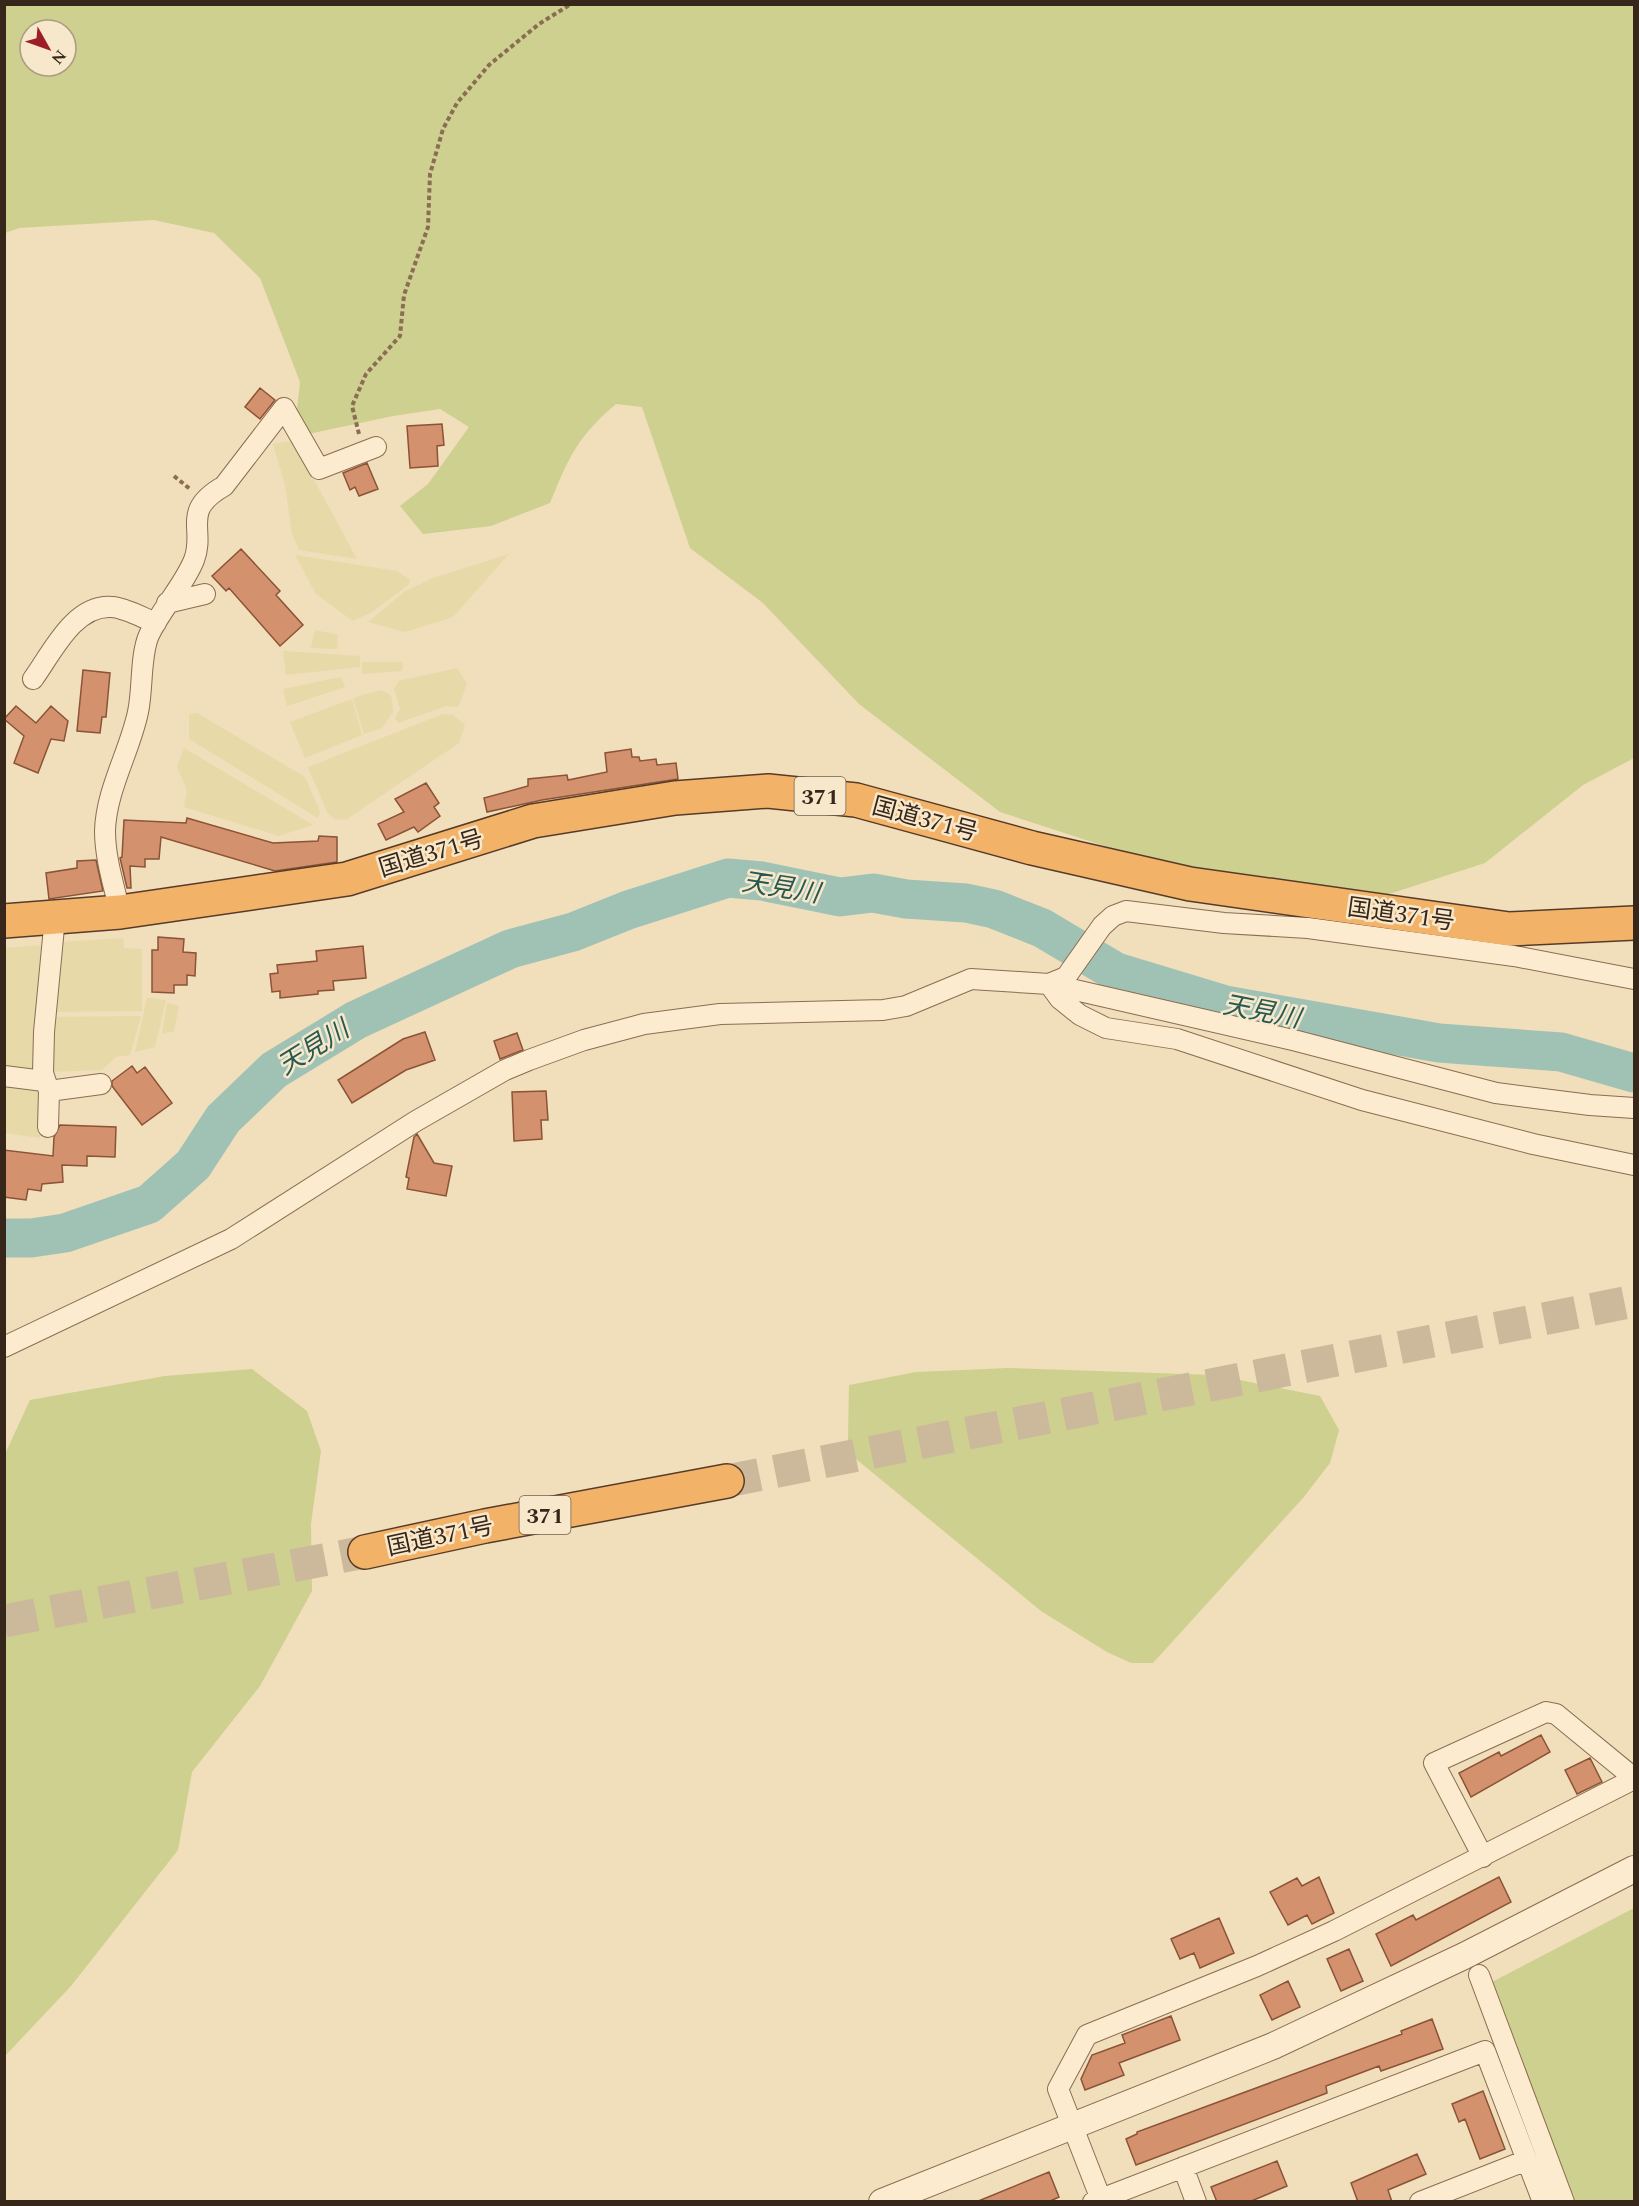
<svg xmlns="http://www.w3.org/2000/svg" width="1639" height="2206" font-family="Spectral,'Noto Sans JP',serif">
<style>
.farmland{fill:#e8d9a8}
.green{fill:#cdd08e;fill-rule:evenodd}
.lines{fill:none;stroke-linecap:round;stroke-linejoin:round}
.river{stroke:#a0c2b5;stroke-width:39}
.building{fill:#d3916d;stroke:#8b5337;stroke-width:1.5}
.trunk-tunnel{stroke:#ccb99b;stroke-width:33;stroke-dasharray:33 16;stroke-linecap:butt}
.minor-casing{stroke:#8a6d53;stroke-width:22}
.tertiary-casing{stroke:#8a6d53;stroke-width:28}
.trunk-casing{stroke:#573b29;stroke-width:36}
.path{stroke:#8a6d53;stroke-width:4;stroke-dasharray:4.5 3;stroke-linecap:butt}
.minor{stroke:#fcebce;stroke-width:20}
.tertiary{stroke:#fcebce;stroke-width:26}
.trunk{stroke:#f2b368;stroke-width:33}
.labels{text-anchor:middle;stroke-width:5;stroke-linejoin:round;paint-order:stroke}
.shield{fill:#f8e8cb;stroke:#71604f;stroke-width:1.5}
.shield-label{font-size:22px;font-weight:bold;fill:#37261a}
.street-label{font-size:24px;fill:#37261a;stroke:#f8e8cb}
.water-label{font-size:26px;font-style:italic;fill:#275952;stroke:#f8e8cb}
</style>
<rect width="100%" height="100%" fill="#f1debb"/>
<!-- farmland -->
<path class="farmland" d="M293,441L357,559L299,550L292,534L285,485L273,444Z
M509,554L453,617L405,632L368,622L404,592L433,578Z
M295,555L397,571L410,580L408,585L372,612L353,621L316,594Z
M315,630L338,635L337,649L311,648Z
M283,651L360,656V667L286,675Z
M362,662H403L402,671L362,674Z
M457,668L467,684L458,707L446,706L398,723L395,718L400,709L394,689L399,681Z
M341,677L345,687L287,706L283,689Z
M381,690L391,695L393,712L382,728L364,734L353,698Z
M352,699L362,735L305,758L290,722Z
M197,713L305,777L320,812L318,818L189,739V714Z
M443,714L453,715L465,725L459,743L347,819L335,820L327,812L308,767Z
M184,748L313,825L279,836L184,807L187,791L177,766Z
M123,938L124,948L142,949V1011L51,1012L60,942Z
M44,945L36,1071L5,1069L4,948Z
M147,998L166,1000L155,1047L135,1052Z
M167,1003L179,1006L174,1031L162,1034Z
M141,1016L130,1055L116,1057L102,1070L50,1072V1017Z
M5,1084L38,1088L43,1097L40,1138L5,1133Z"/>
<!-- green -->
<path class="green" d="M4,5H1634V758L1583,785L1485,863L1386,895L1254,883L1129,854L1000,812L859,704L763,603L690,548L642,407L616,404C577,437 569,457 550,503L491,526L423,534L400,506L428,484L469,427L440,409L393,416L294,437L300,382L260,278L214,233L154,220L19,228L5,233ZM30,30H66V66H30Z
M1008,1368L1215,1375L1320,1396L1339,1430L1330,1463L1303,1498L1153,1663H1131L1107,1652L1041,1611L856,1459L848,1442L849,1385L916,1372Z
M252,1369L307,1411L321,1451L311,1524L312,1591L260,1686L192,1772L178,1850L71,1986L5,2056V1454L30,1400L165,1376Z
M1634,1908V2201H1574L1492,1982Z"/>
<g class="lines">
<!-- river -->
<path class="river" d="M4,1238H31L65,1233L149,1204L193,1165L223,1119L274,1070L356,1020L510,949L573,932L628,910L728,878L762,881L840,897L873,893L906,899L966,903L994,909L1042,928L1116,972L1225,1005L1439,1043L1561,1052L1634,1073"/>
</g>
<!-- building -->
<path class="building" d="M260,388L275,400L260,419L245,407Z
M442,424L444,445L437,446L438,466L410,468L407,426Z
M367,463L378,489L359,496L355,487L350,490L343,473Z
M241,549L280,591L276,595L303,625L280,646L229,588L226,591L212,576Z
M83,670L110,673L106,717H102L100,733L77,731Z
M16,706L36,723L51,706L68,721L64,741L51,739L38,773L14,763L24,736L4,719Z
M631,749L632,757H639L640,761L656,759L657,765L676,763L678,779L542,800L487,812L484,798L528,786V779L567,775L568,780L607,772L605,753Z
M426,783L439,803L434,807L440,816L418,832L414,827L386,840L378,824L404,812L395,799Z
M187,818L273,843L318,841L319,836L337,837V862L275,871L161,837L159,859H145V867L130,866L131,888H127L120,858L122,857L124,820L186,823Z
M96,860L103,891L49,899L46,873L77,868V861Z
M158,937L184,939L183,952L196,953L195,976L187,975V985H174V993L152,992V950H158Z
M363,946L366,978L333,981L334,990L318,991V994L280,998V991L272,992L270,974L278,973L277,965L317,961L316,951Z
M425,1032L435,1060L406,1070L352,1103L338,1080L403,1039Z
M517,1033L523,1050L500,1059L494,1041Z
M132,1066L137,1073L145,1067L172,1103L142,1125L112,1086V1081Z
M546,1091L548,1120H541L542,1139L514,1141L512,1092Z
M60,1125L116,1127L115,1157L87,1156V1166L62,1165L63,1182L42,1184L41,1191L28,1189L26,1200L4,1197V1150L53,1156L54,1137Z
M417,1134L434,1163L452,1166L446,1196L407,1189L409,1178L406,1177L414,1137Z
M1541,1735L1550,1752L1471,1797L1459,1773L1499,1752L1501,1756Z
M1590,1758L1602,1782L1577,1794L1565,1770Z
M1319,1877L1334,1913L1312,1924L1307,1915L1288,1925L1270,1892L1297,1878L1302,1886Z
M1499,1877L1511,1902L1391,1966L1376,1934L1413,1915L1416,1920Z
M1219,1918L1234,1953L1200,1968L1194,1953L1180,1959L1171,1939Z
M1349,1949L1363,1981L1341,1991L1327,1959Z
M1288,1981L1300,2007L1272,2020L1260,1995Z
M1171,2016L1180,2040L1119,2063L1124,2075L1085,2090L1081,2079L1092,2055L1125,2043L1122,2035Z
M1432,2019L1443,2049L1381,2071L1379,2066L1326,2086L1327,2093L1136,2165L1126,2139L1137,2134V2132L1402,2034L1401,2031Z
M1483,2091L1505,2149L1480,2159L1465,2119L1459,2122L1452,2104Z
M1417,2154L1426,2174L1388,2190L1392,2202H1358L1351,2183Z
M1277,2161L1287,2186L1249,2202H1217L1211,2187Z
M1049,2172L1059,2197L1048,2202H976Z"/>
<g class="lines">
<!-- trunk-tunnel -->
<path class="trunk-tunnel" d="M727,1481L1634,1301
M4,1621L365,1552"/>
<defs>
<path id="minor" d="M167,603L205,594
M33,679C52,653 74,604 112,607C126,608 143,618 156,623
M120,912C114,886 105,858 105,831C106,790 130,751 138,712C143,690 140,655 149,635C161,609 183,587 194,560C206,529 180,511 224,486L284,408L319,469L376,447
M1049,984L1066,977L1102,926L1113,916L1126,911L1224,923L1308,928L1514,956L1634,979
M1049,984L1060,999L1080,1015L1106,1028L1177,1039L1362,1100L1533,1144L1634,1165
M4,1076L44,1081
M49,1091L101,1084
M48,1127L49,1091L43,1073L44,1032L55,917
M4,1347L231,1239L416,1121L505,1070L529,1060L584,1040L644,1024L720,1014L883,1010L906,1006L971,979L1049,984L1297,1041L1496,1093L1590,1105L1634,1108
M1483,1857L1434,1763L1546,1712L1556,1714L1634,1778
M1479,1975L1564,2202
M1183,2167L1196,2202
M1093,2202L1485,2051L1543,2202
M1102,2202L1058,2089L1087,2035L1257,1966L1334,1931L1634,1779
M1420,2202L1527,2160"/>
<path id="tertiary" d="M882,2202L1273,2046L1464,1956L1634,1869"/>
<path id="trunk" d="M4,921L120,912L347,879L533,821L675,798L768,791L856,800L1032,848L1190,884L1509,929L1634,923
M365,1552L485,1526L727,1481"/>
</defs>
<!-- minor casing -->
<use href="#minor" class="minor-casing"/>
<!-- tertiary casing -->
<use href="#tertiary" class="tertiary-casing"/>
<!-- trunk casing -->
<use href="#trunk" class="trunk-casing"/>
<!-- path -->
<path class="path" d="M359,434L352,406L366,374L400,336L404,295L428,227L430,174L443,129L457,103L489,65L539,24L571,4
M174,476L190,489"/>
<!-- minor -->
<use href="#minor" class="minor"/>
<!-- tertiary -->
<use href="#tertiary" class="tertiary"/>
<!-- trunk -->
<use href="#trunk" class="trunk"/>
</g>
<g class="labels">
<!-- shield labels -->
<g class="shield">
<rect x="794.5" y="777" width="51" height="38" rx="4.5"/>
<rect x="519.5" y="1496" width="51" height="38" rx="4.5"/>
</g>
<g class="shield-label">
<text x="820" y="804">371</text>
<text x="545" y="1523">371</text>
</g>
<!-- street labels -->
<g class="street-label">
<text transform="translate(925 819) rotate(15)" y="8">国道371号</text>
<text transform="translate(431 853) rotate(-17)" y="8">国道371号</text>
<text transform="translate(1401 914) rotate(8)" y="8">国道371号</text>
<text transform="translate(440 1536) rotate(-12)" y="8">国道371号</text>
</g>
<!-- water labels -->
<g class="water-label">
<text transform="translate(781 887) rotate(9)" y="9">天見川</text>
<text transform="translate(1262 1011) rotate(11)" y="9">天見川</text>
<text transform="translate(313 1047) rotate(-32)" y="9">天見川</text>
</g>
</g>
<!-- border -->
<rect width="1639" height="2206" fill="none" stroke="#37261a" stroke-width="12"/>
<!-- north arrow -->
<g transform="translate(48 48) rotate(130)"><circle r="28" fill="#f8e8cb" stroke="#ab9a84" stroke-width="1.5"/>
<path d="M0-4.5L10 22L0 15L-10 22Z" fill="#9e1e28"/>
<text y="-9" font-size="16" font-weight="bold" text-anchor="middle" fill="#37261a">N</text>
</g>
</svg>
